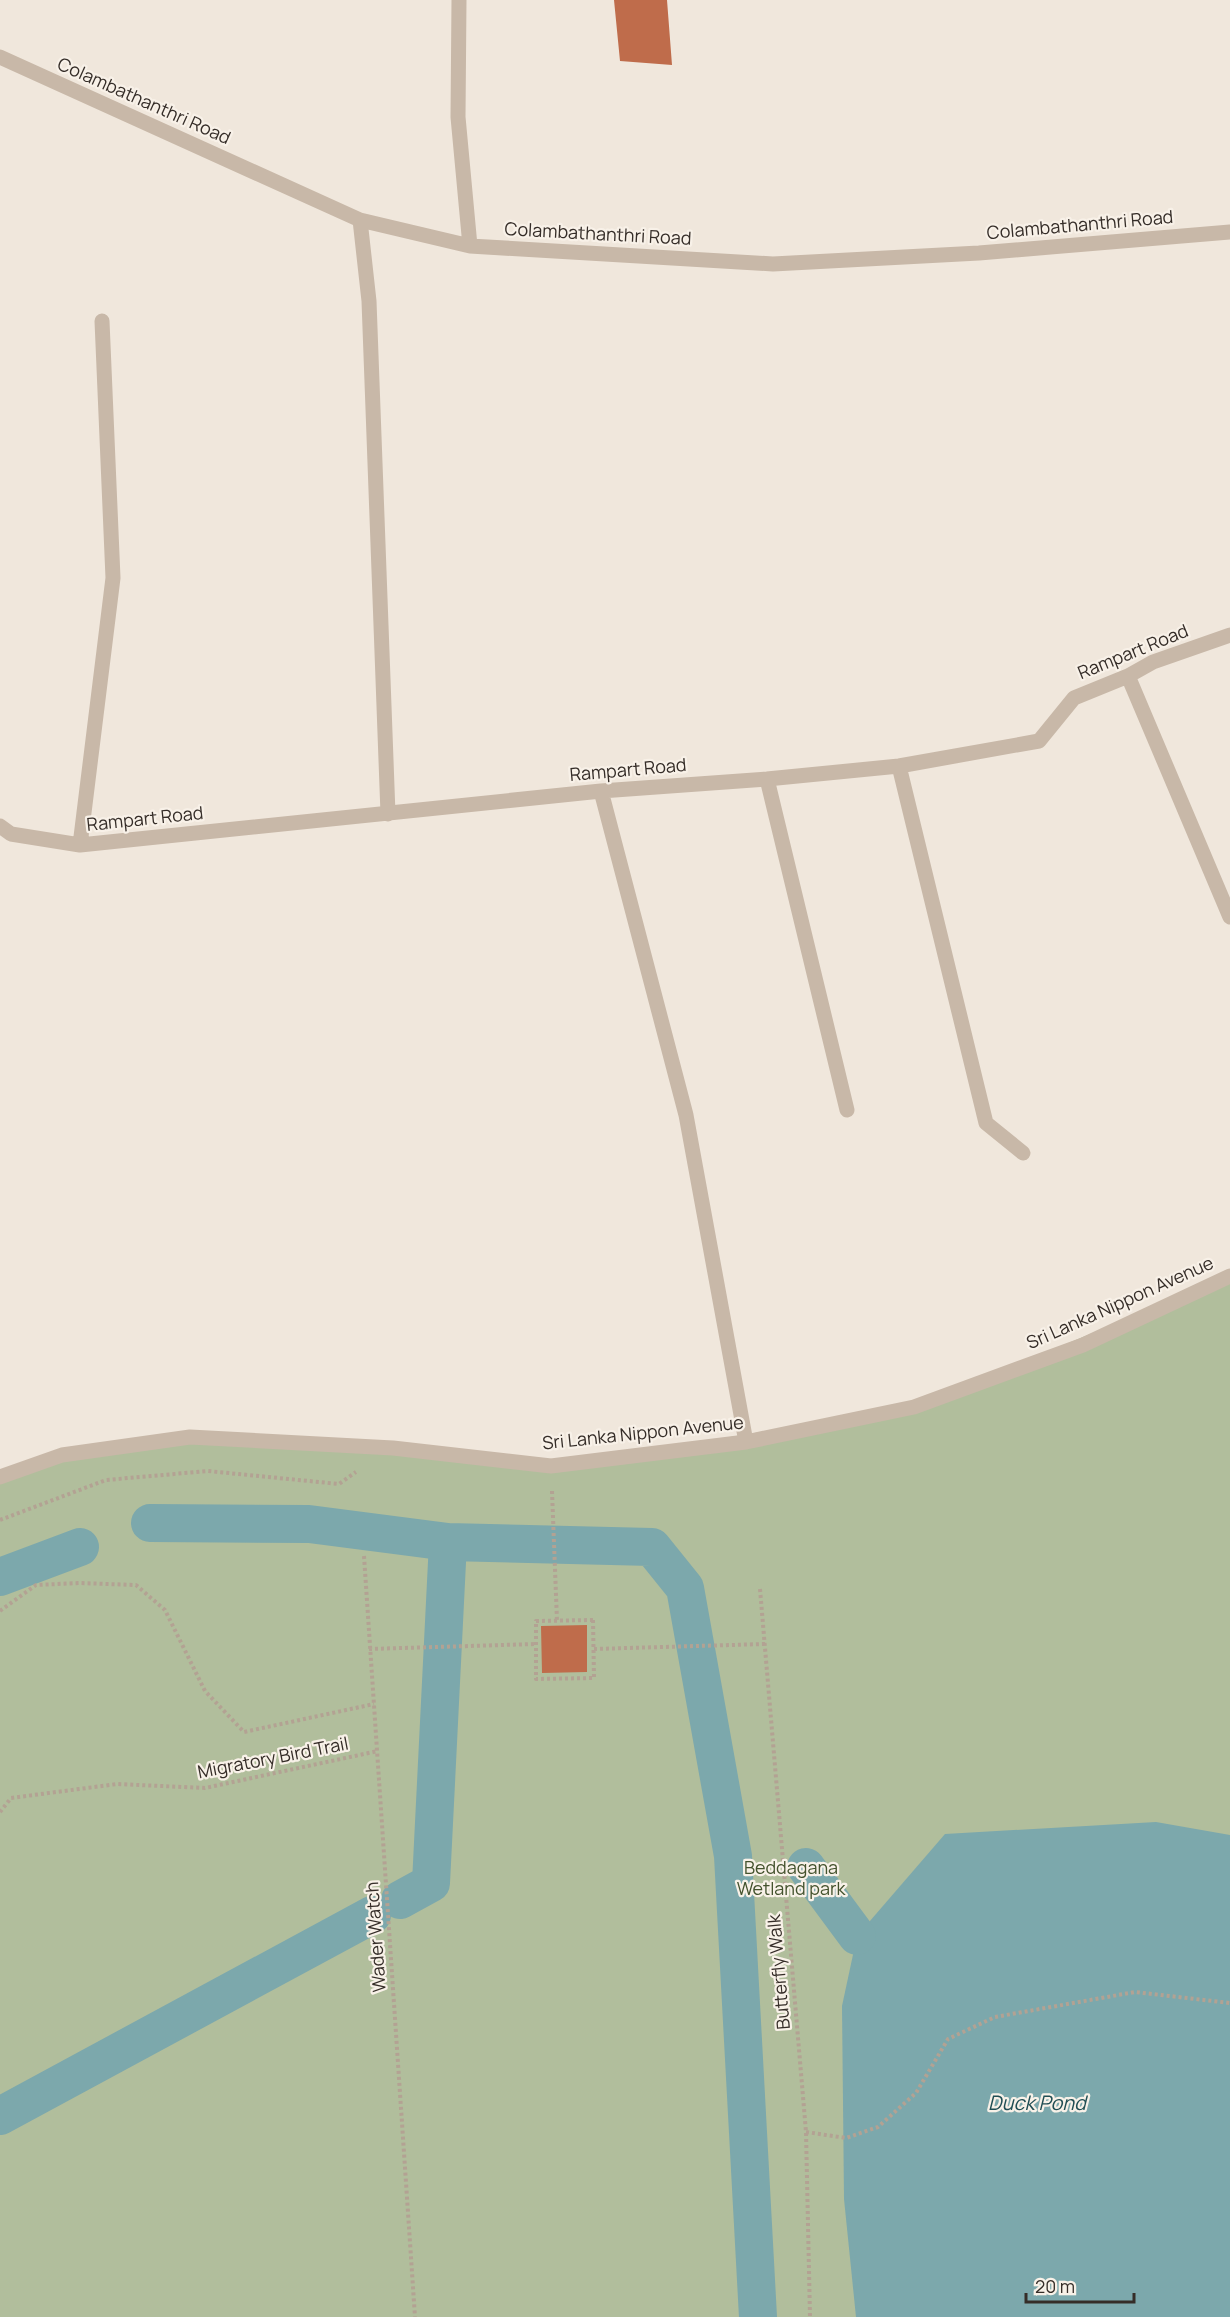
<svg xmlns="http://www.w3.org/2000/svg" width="1230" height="2317" font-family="Manrope,sans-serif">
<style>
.green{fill:#b1be9c}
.water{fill:#7ca8ac}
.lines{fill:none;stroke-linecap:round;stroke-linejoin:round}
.canal{stroke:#7ca8ac;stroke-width:38}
.building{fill:#bf6c4b}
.path{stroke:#b3a293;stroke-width:4;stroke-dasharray:3 3;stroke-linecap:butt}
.minor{stroke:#c8b8a8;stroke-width:15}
.labels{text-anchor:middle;stroke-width:4.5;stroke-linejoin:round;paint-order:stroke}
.street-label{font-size:18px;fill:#352d28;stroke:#f8f1e8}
.park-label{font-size:18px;fill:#43522d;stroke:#f8f1e8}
.water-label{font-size:20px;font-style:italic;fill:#204e54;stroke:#f8f1e8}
</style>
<rect width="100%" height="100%" fill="#f0e7dc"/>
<!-- green -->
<path class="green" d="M1230,1276V2317H0V1477L62,1455L190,1437L551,1466L914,1407Z"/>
<!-- water -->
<path class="water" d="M1156,1822L1230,1835V2317H856L844,2199L842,2006L857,1936L945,1834Z"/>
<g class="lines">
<!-- canal -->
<path class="canal" d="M150,1523L309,1524L448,1542L431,1883L400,1900
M448,1542L652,1547L685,1588L733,1856L758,2317
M0,1577L80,1547
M806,1867L857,1936
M0,2116L372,1915"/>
</g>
<!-- building -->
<path class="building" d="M614,0H667L672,65L620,61Z
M587,1625V1672L542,1673L541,1626Z"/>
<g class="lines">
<!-- path -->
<path class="path" d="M552,1491L557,1621
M0,1520L106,1480L208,1471L339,1484L356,1472
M364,1556L415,2317
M760,1589L806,2132L810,2317
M0,1611L36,1585L79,1583L136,1585L165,1610L205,1691L244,1732L374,1704
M593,1620L594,1678L536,1679V1621Z
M369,1649L536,1644
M594,1649L765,1644
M0,1812L11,1798L117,1784L205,1788L378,1751
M806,2132L846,2138L878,2127L916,2093L948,2039L995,2017L1135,1992L1230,2003"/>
<!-- minor -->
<path class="minor" d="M459,0L458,117L470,246
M0,57L360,220L470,246L773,264L979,253L1230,232
M360,220L369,301L388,814
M1128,676L1230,917
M899,766L986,1123L1023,1153
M767,779L847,1110
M601,791L686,1115L746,1442
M0,826L11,834L80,845L601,791L767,779L899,766L1039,741L1074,698L1128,676L1153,662L1230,635
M80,845L113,578L102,321
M0,1477L62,1455L190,1437L393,1448L551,1466L746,1442L914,1407L1083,1345L1230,1276"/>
</g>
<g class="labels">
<!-- street labels -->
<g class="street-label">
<text transform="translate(144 101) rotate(24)" y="6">Colambathanthri Road</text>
<text transform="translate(1080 225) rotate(-5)" y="6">Colambathanthri Road</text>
<text transform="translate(598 234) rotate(3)" y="6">Colambathanthri Road</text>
<text transform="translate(1133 652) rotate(-22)" y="6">Rampart Road</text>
<text transform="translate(628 770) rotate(-5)" y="6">Rampart Road</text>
<text transform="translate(145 819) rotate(-6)" y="6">Rampart Road</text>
<text transform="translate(1120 1303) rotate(-24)" y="6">Sri Lanka Nippon Avenue</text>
<text transform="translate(643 1433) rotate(-6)" y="6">Sri Lanka Nippon Avenue</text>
<text transform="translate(273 1758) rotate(-11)" y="6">Migratory Bird Trail</text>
<text transform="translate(376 1937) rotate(-94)" y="6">Wader Watch</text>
<text transform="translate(779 1972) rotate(-95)" y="6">Butterfly Walk</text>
</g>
<!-- park labels -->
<g class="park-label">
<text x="791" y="1874">Beddagana<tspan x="791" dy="21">Wetland park</tspan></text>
</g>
<!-- water labels -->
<g class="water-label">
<text x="1037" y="2110">Duck Pond</text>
</g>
</g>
<!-- scale -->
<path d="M1026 2293v9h108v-9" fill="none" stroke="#352d28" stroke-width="3"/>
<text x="1035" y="2293" font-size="18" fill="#352d28" stroke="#f8f1e8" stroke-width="4.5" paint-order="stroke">20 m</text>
</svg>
